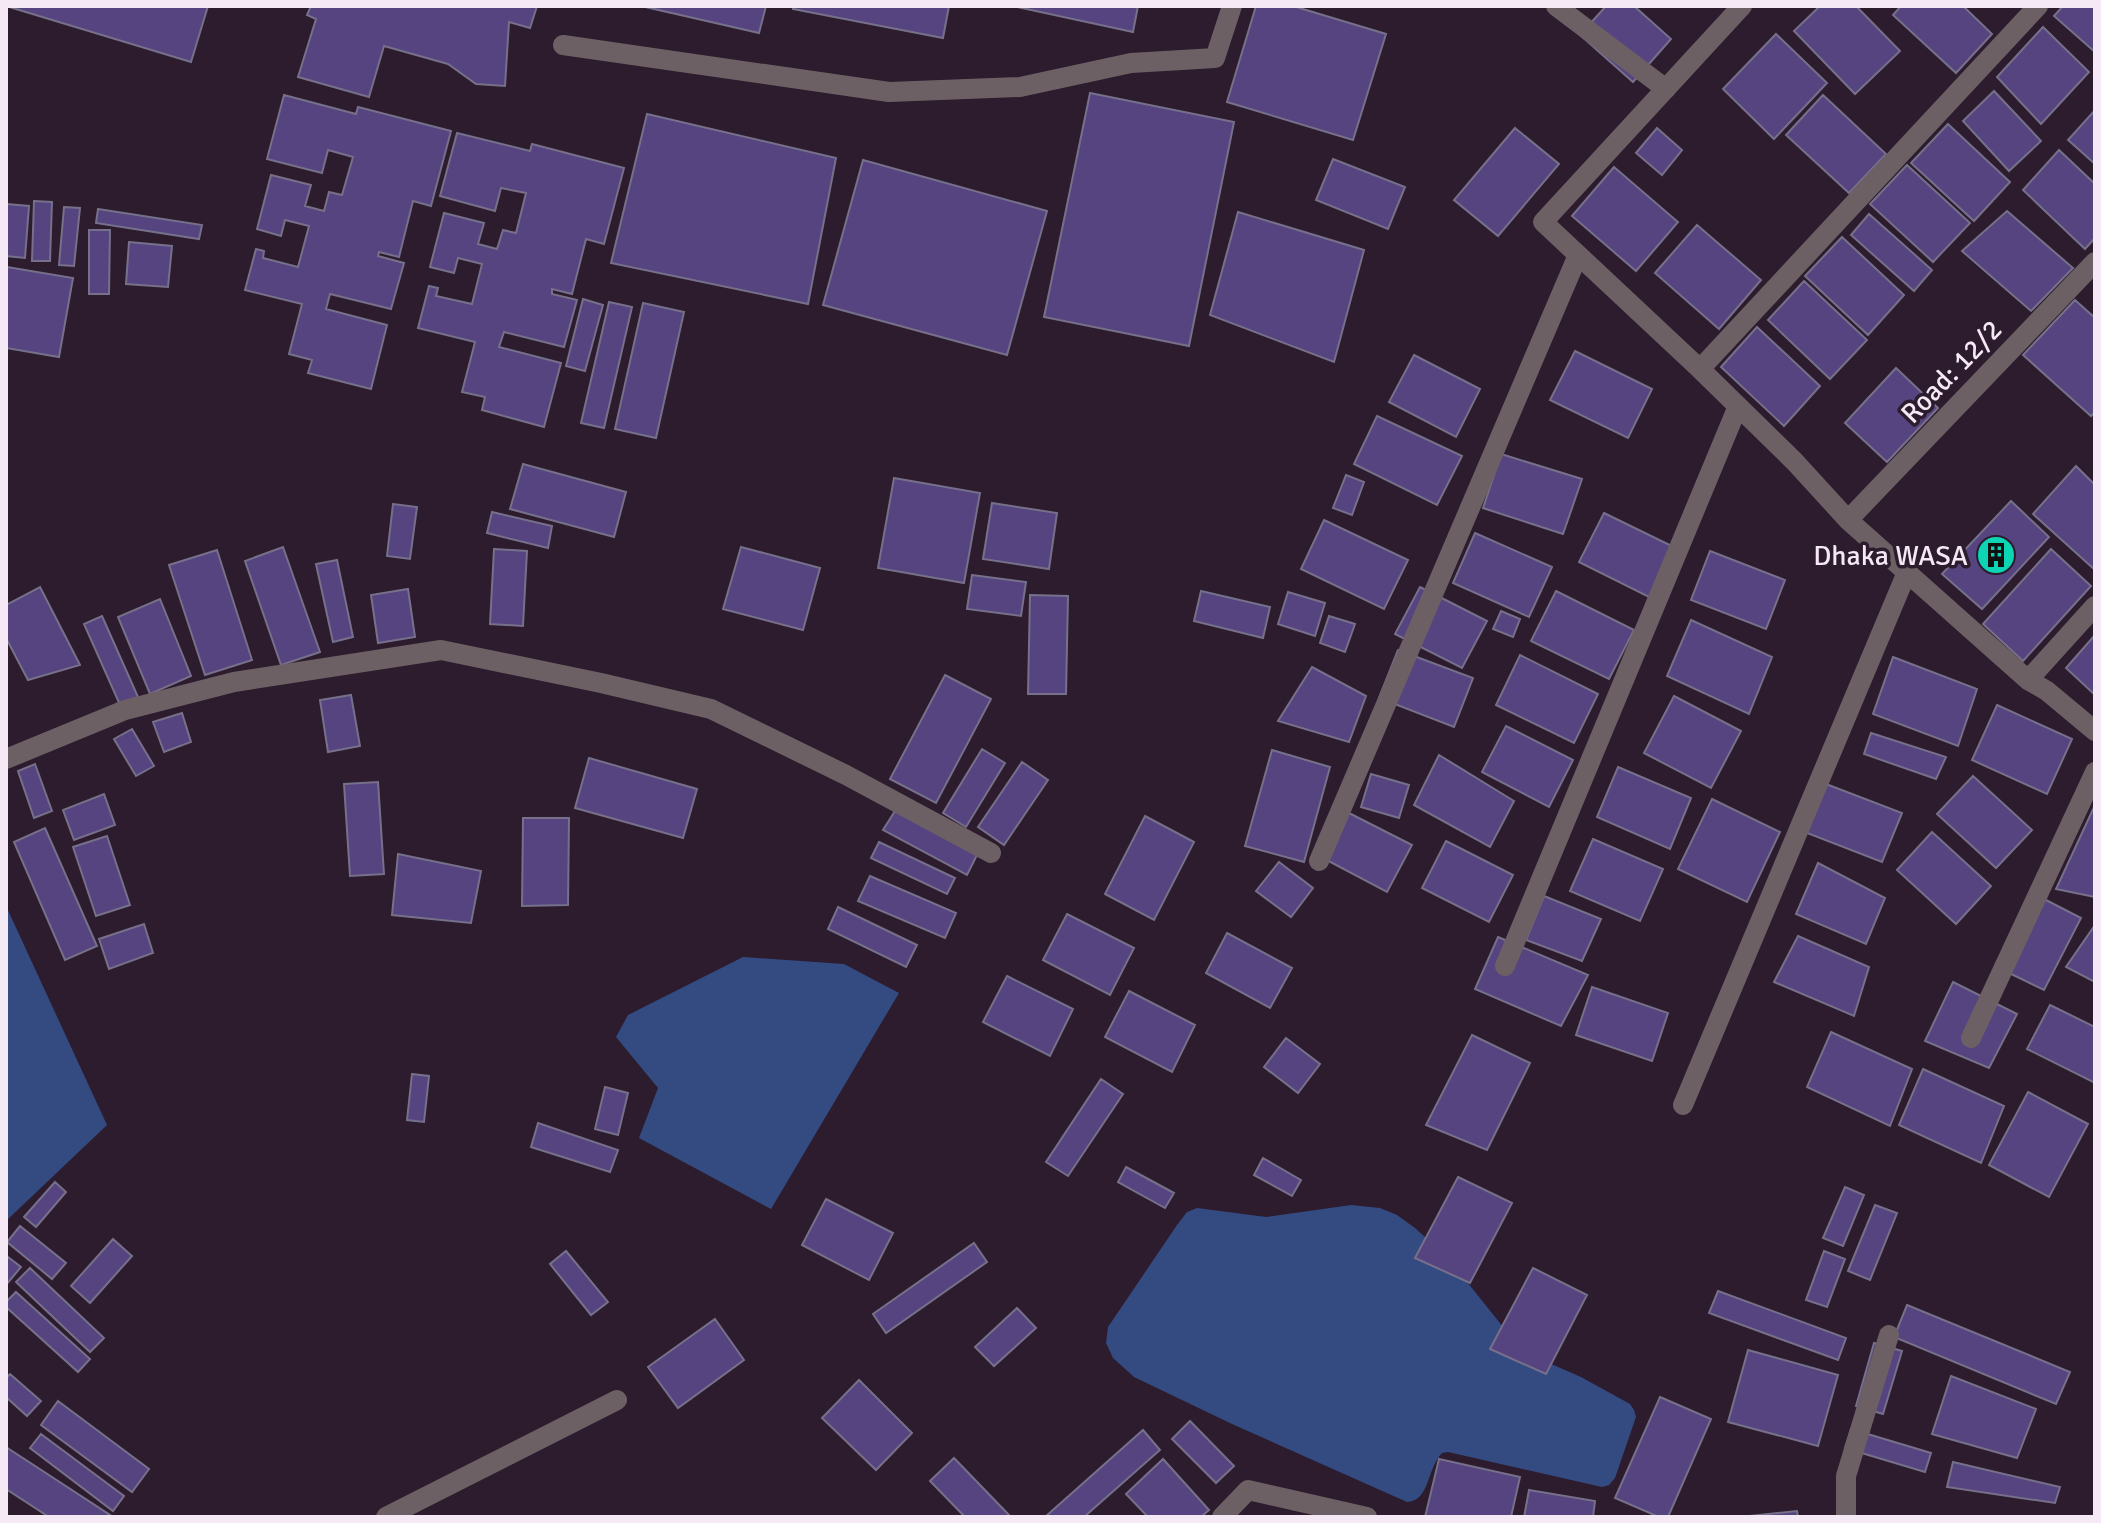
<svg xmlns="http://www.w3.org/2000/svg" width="2101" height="1523" font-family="Signika,sans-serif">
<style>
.water{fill:#344b81}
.building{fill:#55447f;stroke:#76708a;stroke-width:2}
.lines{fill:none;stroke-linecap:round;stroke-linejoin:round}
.minor{stroke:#6d6065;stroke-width:20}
.labels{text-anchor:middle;stroke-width:7;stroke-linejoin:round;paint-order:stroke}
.street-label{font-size:28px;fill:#f5e9f5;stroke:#2c1c2d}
.poi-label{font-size:28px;fill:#f5e9f5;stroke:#2c1c2d;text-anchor:end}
</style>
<rect width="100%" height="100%" fill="#2c1c2d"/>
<!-- water -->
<path class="water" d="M6,906L107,1125L6,1221Z
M743,957L844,964L899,993L771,1209L639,1138L658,1088L616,1037L628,1015Z
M1351,1205L1380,1208L1397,1215L1415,1228L1448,1258L1507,1332L1542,1360L1581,1377L1630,1404L1634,1410L1636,1417L1615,1478L1609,1485L1602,1487L1448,1452L1442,1453C1426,1470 1430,1501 1407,1502L1232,1424L1134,1377L1113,1358L1106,1343L1108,1327L1177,1225L1187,1212L1197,1208L1266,1217Z"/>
<!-- building -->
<path class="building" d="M6,6H208L191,62Z
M311,6H537L530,28L509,22L505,86L476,84L448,64L384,46L369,97L298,77L316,19L307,15Z
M641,6H766L759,33Z
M794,6H949L943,38L793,9Z
M1013,6H1138L1133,32Z
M1256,6H1293L1386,34L1353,140L1227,102Z
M1606,6H1634L1671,39L1633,82L1580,35Z
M1820,6H1856L1900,51L1855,94L1794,31Z
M1901,6H1963L1992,34L1956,73L1893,15Z
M2063,6H2095V52L2054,16Z
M2043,27L2089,72L2041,124L1997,77Z
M1776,34L1827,83L1774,139L1723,89Z
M1994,91L2041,141L2009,171L1963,121Z
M1090,93L1234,122L1189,346L1044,317Z
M284,95L356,114L358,107L451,131L431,206L413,201L399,257L379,252L378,256L404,263L391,309L330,294L326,309L387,325L371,389L308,373L312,360L289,354L302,304L245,290L256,249L264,251L263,258L298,267L309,226L285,220L281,236L257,229L271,175L311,185L305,206L324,211L329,192L342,195L353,157L328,150L322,173L267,159Z
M1823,95L1886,154L1849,193L1786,135Z
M2095,110V164L2068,140Z
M647,114L836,158L808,304L611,263Z
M1948,124L2010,182L1974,221L1911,163Z
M1515,128L1559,164L1498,236L1454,200Z
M1657,128L1682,150L1662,175L1636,153Z
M457,133L530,151L532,144L624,168L604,244L586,239L572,294L552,289V294L577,300L564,347L504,332L499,347L561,363L544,427L482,410L485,397L462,392L475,342L418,328L429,286L438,288L436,296L472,304L482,264L458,258L454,273L430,267L444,213L484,223L478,244L497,249L503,230L516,233L526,193L501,188L495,211L440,196Z
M2059,150L2095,184V238L2085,249L2023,190Z
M1333,159L1405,187L1388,229L1316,200Z
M863,160L1047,211L1007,355L823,305Z
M1907,165L1970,223L1933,262L1870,204Z
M1614,167L1678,222L1636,271L1572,216Z
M34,201L52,202L50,261H32Z
M7,204L29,206L25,258L6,256Z
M64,207L80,208L74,266L59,265Z
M98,209L202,225L199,239L96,223Z
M2007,211L2073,268L2031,311L1962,251Z
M1238,212L1364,250L1334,362L1210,315Z
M1869,214L1932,270L1914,291L1851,235Z
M1697,225L1761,280L1719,329L1655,273Z
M89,230H110L109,294H89Z
M1842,237L1904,295L1868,335L1805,276Z
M129,242L172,246L168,287L126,284Z
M7,267L73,278L59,357L6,348Z
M1804,281L1867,340L1830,379L1768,320Z
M583,299L603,305L585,371L566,366Z
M2075,300L2095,318V412L2091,416L2023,355Z
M609,302L632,307L604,428L581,423Z
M643,303L684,312L656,438L615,429Z
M1757,327L1820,386L1784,426L1721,367Z
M1575,351L1652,389L1628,438L1550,400Z
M1414,355L1480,389L1456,437L1389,402Z
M1896,368L1938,408L1887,462L1845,423Z
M1377,416L1462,456L1437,505L1354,464Z
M1501,454L1582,479L1563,534L1483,508Z
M523,464L626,492L614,537L510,509Z
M2076,466L2095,485V570L2033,514Z
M1346,475L1364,482L1352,515L1333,508Z
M894,478L980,493L964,583L878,568Z
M2011,501L2049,537L1982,609L1942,574Z
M992,503L1057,513L1049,569L983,559Z
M393,504L417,507L410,559L387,556Z
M492,512L552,526L548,548L487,533Z
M1604,513L1682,551L1657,601L1579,562Z
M1324,520L1408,560L1384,609L1301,569Z
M1475,533L1552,567L1529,617L1453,583Z
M283,547L320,652L281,665L245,561Z
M741,547L820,568L803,630L723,609Z
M494,549L527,551L523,626L490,624Z
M2051,549L2091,586L2023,661L1983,624Z
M217,550L252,660L205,675L169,565Z
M1710,551L1785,580L1766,629L1691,600Z
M337,560L353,637L333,642L316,564Z
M972,575L1026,582L1021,616L967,609Z
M40,587L80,665L28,680L6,638V605Z
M1420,587L1487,621L1462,668L1395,634Z
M408,589L415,637L378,643L371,595Z
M1201,591L1270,607L1263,638L1194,621Z
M1556,591L1634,630L1609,679L1531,641Z
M1288,592L1325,603L1315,636L1278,624Z
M1030,595L1068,596L1066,694H1028Z
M160,599L191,676L150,694L118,617Z
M1501,611L1520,619L1513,637L1493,629Z
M102,616L138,697L120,705L84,624Z
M1329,616L1355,624L1345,652L1320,643Z
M1691,620L1772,657L1749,714L1667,676Z
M2095,635V695L2066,668Z
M1398,650L1473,678L1454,727L1379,698Z
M1520,655L1598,694L1574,743L1496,705Z
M1893,657L1977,689L1958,746L1873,714Z
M1312,667L1366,696L1349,742L1278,721Z
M945,675L991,699L936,803L890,779Z
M351,695L360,746L328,752L320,700Z
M1674,696L1741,731L1711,788L1644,753Z
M1997,705L2072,739L2047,794L1972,760Z
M182,713L191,742L164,752L153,722Z
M1506,726L1573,760L1549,807L1482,772Z
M132,729L154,766L136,776L114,739Z
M1871,733L1946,757L1936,779L1864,754Z
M982,749L1005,763L966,827L943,813Z
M1272,750L1330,767L1304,862L1245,846Z
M1439,755L1514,801L1490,847L1414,805Z
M589,758L697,789L683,838L575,808Z
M1022,762L1048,780L1004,845L978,827Z
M35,764L52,811L34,818L18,771Z
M1618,767L1691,798L1670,849L1597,817Z
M1371,774L1409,785L1399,818L1361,807Z
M1973,776L2032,830L1996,868L1937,814Z
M378,782L384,874L350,876L344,784Z
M1826,784L1902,813L1882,862L1807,833Z
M104,794L115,825L74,840L63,810Z
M1712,799L1780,832L1747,902L1678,869Z
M2095,805V897L2056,889Z
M895,811L977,855L967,875L883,830Z
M1345,811L1412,845L1387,892L1321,857Z
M1145,816L1194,842L1154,920L1105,894Z
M523,818H569L568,905L522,906Z
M45,828L97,946L65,960L14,842Z
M1932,832L1991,886L1956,924L1897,870Z
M107,836L130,905L96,916L73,847Z
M1593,839L1663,869L1640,921L1570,891Z
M1446,841L1513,875L1489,922L1422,888Z
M879,842L955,878L947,894L871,858Z
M398,854L481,871L471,923L392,915Z
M1279,862L1313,888L1291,917L1256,891Z
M1818,863L1885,898L1866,944L1796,914Z
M870,876L956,913L945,938L858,901Z
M1544,896L1601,919L1582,961L1526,940Z
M2044,899L2081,918L2044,990L2007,972Z
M838,907L917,945L906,967L828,929Z
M1067,914L1134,948L1110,995L1043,960Z
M144,924L153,953L109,969L99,939Z
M2095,925V982L2066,967Z
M1227,933L1292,968L1270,1008L1206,973Z
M1798,936L1869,967L1854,1016L1774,982Z
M1498,937L1588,975L1561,1026L1475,989Z
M1007,976L1073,1009L1050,1056L983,1022Z
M1953,982L2017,1014L1989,1068L1925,1041Z
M1592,987L1668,1013L1652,1061L1576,1035Z
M1129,991L1195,1025L1172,1072L1105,1037Z
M2050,1005L2095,1027V1083L2027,1049Z
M1831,1032L1912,1069L1890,1126L1807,1087Z
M1472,1035L1530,1063L1487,1150L1426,1125Z
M1286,1038L1320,1064L1298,1093L1264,1067Z
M1923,1069L2004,1106L1981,1163L1899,1125Z
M412,1074L429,1076L424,1122L407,1120Z
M1101,1079L1123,1094L1068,1176L1046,1162Z
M605,1087L628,1093L618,1135L595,1129Z
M2028,1092L2088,1124L2049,1197L1989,1165Z
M538,1123L618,1150L610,1172L531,1147Z
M1263,1158L1301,1180L1292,1196L1254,1175Z
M1126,1167L1174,1193L1165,1208L1118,1182Z
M1458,1177L1512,1203L1470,1283L1415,1258Z
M55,1182L66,1192L36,1227L24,1217Z
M1845,1187L1864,1195L1843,1246L1823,1238Z
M826,1199L893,1233L869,1280L802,1245Z
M1875,1205L1897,1213L1870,1280L1848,1271Z
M20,1226L66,1263L52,1279L7,1242Z
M113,1239L132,1256L90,1303L71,1286Z
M974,1243L987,1262L886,1333L873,1314Z
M566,1251L608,1302L591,1315L550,1264Z
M1824,1251L1845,1259L1827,1307L1806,1300Z
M8,1257L21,1267L6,1285V1260Z
M30,1268L104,1338L90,1352L16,1282Z
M1533,1268L1587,1295L1546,1374L1490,1349Z
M1718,1291L1846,1338L1838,1360L1709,1313Z
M16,1292L90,1359L78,1372L6,1307V1302Z
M1907,1305L2070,1372L2056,1404L1894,1337Z
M1017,1308L1036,1328L994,1366L975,1347Z
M715,1319L744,1360L678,1408L648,1367Z
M1874,1343L1902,1351L1883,1414L1856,1406Z
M1748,1350L1838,1375L1818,1446L1728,1422Z
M10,1374L41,1401L27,1416L6,1397V1378Z
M1951,1376L2036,1409L2017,1458L1932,1434Z
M859,1380L912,1433L876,1470L822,1418Z
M1660,1397L1711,1419L1668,1517H1659L1615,1498Z
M58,1401L149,1469L132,1492L41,1425Z
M1190,1421L1234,1466L1216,1483L1172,1439Z
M1851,1429L1931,1453L1925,1472L1845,1448Z
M1143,1430L1160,1450L1084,1517H1045Z
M41,1434L124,1496L113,1511L30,1448Z
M6,1447L110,1515L108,1517H49L6,1489Z
M954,1458L1010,1516L1008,1517H965L930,1481Z
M1163,1459L1209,1510L1201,1517H1148L1126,1494Z
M1439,1459L1520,1477L1511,1517H1425Z
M1953,1462L2060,1487L2055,1503L1947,1487Z
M1529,1490L1595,1501L1593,1517H1524Z
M1797,1511L1798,1517H1740Z"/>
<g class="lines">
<!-- minor -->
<path class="minor" d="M1556,6L1666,89
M1742,6L1543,222L1700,369L1795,462L1848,520L2028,680L2047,691L2095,731
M563,45L889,92L1020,87L1131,63L1215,58L1232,6
M1700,369L2038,6
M1848,520L2095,262
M2028,680L2095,606
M6,759L125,710L234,682L441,650L601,683L711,709L846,775L991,853
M1319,861L1578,255
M1505,966L1738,406
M1971,1038L2095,772
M1683,1105L1907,572
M386,1517L617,1400
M1222,1517L1248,1490L1367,1517
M1846,1517V1476L1889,1335"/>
</g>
<!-- icons -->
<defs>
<symbol id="building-disc" viewBox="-11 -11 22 22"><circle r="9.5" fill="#0bd5b5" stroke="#2c1c2d"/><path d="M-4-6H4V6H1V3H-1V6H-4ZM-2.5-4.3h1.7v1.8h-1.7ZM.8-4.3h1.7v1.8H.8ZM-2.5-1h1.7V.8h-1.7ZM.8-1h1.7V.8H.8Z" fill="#111"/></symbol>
</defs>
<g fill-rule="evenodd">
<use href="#building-disc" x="1974" y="533" width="44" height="44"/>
</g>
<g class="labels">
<!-- street labels -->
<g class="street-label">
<text transform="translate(1951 371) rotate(-46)" y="10">Road: 12/2</text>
</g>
<!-- poi labels -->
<g class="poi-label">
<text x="1968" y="565">Dhaka WASA</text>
</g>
</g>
<!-- border -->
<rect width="2101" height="1523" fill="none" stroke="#f5e9f5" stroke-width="16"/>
</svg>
